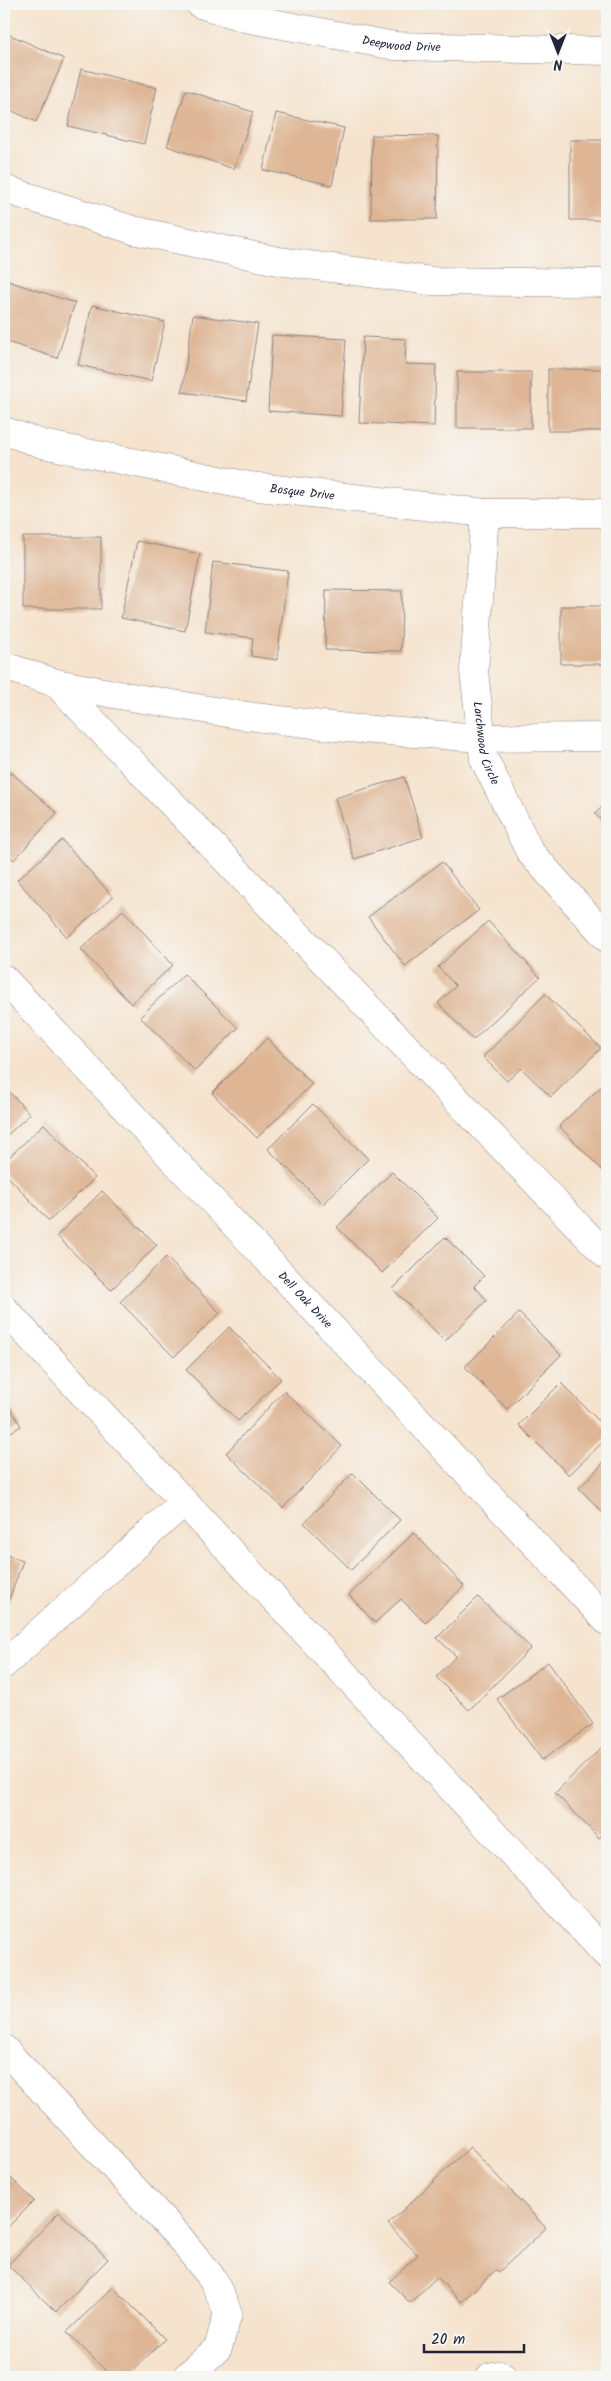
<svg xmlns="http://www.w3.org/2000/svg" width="611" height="2381" font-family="Kalam,sans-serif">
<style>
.building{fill:#deb695}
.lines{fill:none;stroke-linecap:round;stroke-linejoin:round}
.minor-casing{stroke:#8c8284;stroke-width:29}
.minor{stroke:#fff;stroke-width:28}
.labels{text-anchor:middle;stroke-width:5;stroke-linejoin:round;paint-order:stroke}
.street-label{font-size:12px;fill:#22223b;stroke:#f6f6f2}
</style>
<rect width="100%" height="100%" fill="#f6f6f2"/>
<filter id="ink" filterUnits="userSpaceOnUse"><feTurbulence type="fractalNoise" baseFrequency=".02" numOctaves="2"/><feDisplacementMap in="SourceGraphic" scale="10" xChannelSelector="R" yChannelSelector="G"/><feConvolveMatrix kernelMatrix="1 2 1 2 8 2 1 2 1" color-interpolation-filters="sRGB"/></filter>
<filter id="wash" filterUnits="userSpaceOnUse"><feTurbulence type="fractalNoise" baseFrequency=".0096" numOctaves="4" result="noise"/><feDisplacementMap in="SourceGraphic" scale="20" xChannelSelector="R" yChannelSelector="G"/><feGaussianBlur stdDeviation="1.12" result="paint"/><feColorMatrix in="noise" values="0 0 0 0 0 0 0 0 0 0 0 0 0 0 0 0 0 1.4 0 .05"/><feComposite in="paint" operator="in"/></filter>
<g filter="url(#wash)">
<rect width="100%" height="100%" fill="#f5e3ce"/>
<g id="blocks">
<!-- building -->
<path class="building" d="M8,34L64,59L36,122L4,107V43Z
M81,69L157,88L144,144L68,126Z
M186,90L253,112L234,169L167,146Z
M276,113L344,128L332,185L263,170Z
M372,135L438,136L437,219H371Z
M570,140H607V220H570Z
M5,280L75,303L57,358L4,341Z
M92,305L165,322L151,381L78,365Z
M193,315L258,324L246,401L182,392Z
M272,335L346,339L341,416L268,411Z
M363,337L406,339L405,364L436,365L434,426L359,423Z
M548,369H607V431H548Z
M457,372H531V428H457Z
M4,515L9,517L4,530Z
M23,537H101V609H23Z
M137,541L200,554L185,631L121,618Z
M213,562L288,571L277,660L251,656L253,638L205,632Z
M326,590L402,591L401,651L325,650Z
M561,606H607V664H561Z
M11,772L57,813L14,860L4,851V780Z
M404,777L423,837L354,859L335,798Z
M607,802V828L595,814Z
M62,840L113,897L67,937L17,880Z
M442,862L479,910L405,966L368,917Z
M123,910L173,965L131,1004L81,949Z
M488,921L540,977L473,1040L438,1003L456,986L438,967Z
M184,974L238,1028L195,1071L140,1017Z
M545,994L601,1048L551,1097L521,1068L507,1081L483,1057Z
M267,1038L312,1084L257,1138L212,1093Z
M607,1081V1167L603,1171L559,1126Z
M4,1086L30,1114L4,1138Z
M313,1104L368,1159L323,1204L268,1149Z
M44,1124L95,1178L49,1221L4,1172V1162Z
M392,1172L438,1218L382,1273L337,1227Z
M102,1191L157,1245L111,1290L57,1236Z
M445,1237L484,1276L474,1286L487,1300L445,1341L393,1289Z
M166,1257L220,1313L174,1357L120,1302Z
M519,1313L561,1355L507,1409L465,1367Z
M229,1327L281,1379L238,1421L186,1370Z
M561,1383L607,1429V1438L569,1475L519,1425Z
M284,1391L342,1446L283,1508L226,1453Z
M4,1397L21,1426L4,1436Z
M607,1459V1517L579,1488Z
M353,1473L400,1520L351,1570L304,1523Z
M414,1533L464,1586L425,1623L401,1599L375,1623L349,1595Z
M4,1554L23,1561L4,1613Z
M478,1597L531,1648L469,1710L436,1677L456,1656L437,1638Z
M548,1662L593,1724L542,1760L497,1699Z
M607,1742V1830L599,1838L555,1793Z
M470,2147L546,2228L499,2272L496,2270L461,2302L437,2277L410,2303L389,2282L418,2255L388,2224Z
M4,2171L34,2201L4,2231Z
M59,2212L108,2259L56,2312L8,2265Z
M113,2287L165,2339L126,2377H112L67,2332Z"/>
</g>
</g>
<g filter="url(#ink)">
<use href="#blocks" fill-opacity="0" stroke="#8c8284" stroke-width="1"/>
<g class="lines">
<defs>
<g id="minor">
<path id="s1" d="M200,4L245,18L395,46L607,51"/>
<path d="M4,189L133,230L278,261L431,281L607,283"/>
<path id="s2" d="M4,431L43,444L249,486L485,513H607"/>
<path id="s3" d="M485,513L474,671L484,759L530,852L607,938"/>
<path d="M4,666L56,683L119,695L239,715L347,728L481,738L607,737"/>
<path d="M56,683L607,1256"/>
<path id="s4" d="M4,979L607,1621"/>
<path d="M4,1309L607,1955"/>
<path d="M4,1664L184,1502"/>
<path d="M4,2049L178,2236L213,2279L228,2313L218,2348L186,2377"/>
<path d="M490,2377L499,2375L503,2377"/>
</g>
</defs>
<!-- minor casing -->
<use href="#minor" class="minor-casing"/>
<!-- minor -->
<use href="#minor" class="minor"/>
</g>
</g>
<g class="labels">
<!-- street labels -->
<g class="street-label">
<text dy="4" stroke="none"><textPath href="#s1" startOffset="206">Deepwood Drive</textPath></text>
<text dy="4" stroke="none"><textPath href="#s2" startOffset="305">Bosque Drive</textPath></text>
<text dy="4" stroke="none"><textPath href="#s3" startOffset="232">Larchwood Circle</textPath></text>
<text dy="4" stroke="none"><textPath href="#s4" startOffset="440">Dell Oak Drive</textPath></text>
</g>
</g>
<!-- margin -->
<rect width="611" height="2381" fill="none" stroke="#f6f6f2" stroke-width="20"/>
<!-- north arrow -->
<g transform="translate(558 52) rotate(180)" stroke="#f6f6f2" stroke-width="4" paint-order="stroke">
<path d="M0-4L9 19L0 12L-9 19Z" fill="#22223b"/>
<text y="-8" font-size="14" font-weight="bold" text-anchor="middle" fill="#22223b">N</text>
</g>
<!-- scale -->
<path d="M424 2344v8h100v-8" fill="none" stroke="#22223b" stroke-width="2.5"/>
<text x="431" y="2344" font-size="15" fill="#22223b" stroke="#f6f6f2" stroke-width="4" paint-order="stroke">20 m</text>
</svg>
